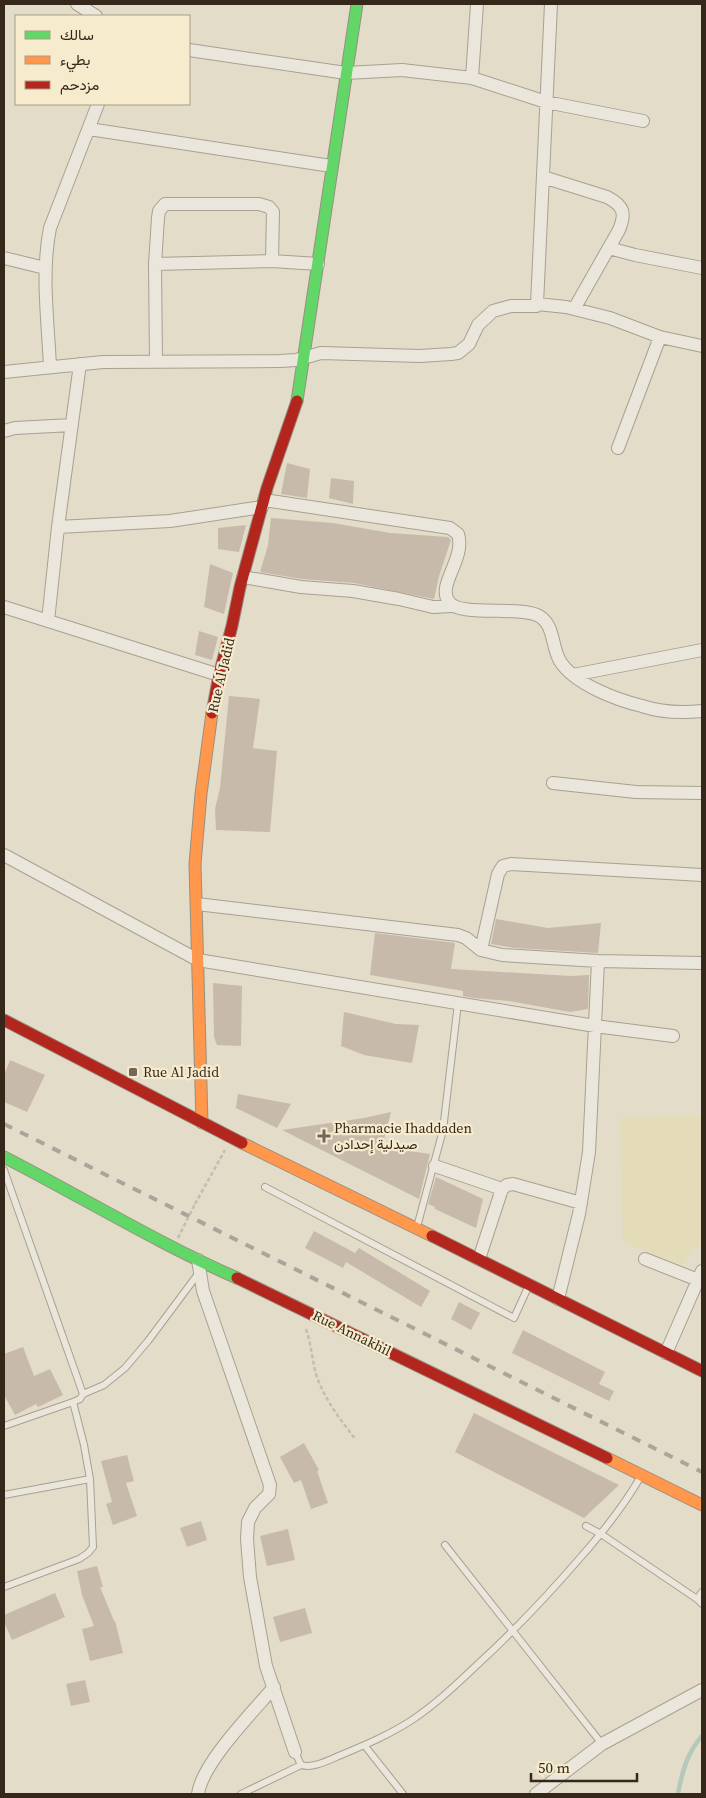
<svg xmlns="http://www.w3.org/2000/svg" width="706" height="1798" font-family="'Source Serif 4',Vazirmatn,serif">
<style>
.farmland{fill:#e4dcb8}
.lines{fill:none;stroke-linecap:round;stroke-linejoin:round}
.stream{stroke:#b5c8bc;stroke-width:4.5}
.building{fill:#c7baaa}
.lane-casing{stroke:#a7a093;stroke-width:8}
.street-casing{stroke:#a7a093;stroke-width:14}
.fast-casing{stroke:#979083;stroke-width:13}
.slow-casing{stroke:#979083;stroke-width:13}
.jam-casing{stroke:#979083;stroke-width:13}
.path{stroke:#c3bdb2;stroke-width:2.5;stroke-dasharray:4 2.5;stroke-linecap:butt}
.lane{stroke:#ebe6db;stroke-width:6}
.street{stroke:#ebe6db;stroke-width:12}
.fast{stroke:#63d668;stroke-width:11}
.slow{stroke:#ff974d;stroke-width:11}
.jam{stroke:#b3261e;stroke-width:11}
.rail{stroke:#aaa59b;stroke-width:4;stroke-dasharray:9 9;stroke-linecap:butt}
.path-bridge{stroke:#c3bdb2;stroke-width:2.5;stroke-dasharray:4 2.5;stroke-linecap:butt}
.poi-dot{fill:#726758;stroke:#f6ebcd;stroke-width:2}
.labels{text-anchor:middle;stroke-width:4.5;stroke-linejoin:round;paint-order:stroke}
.street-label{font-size:14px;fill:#35281b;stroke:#f6ebcd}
.poi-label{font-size:14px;fill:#35281b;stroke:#f6ebcd;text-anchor:start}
</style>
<rect width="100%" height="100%" fill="#e3dcc9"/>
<!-- farmland -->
<path class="farmland" d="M702,1115V1241L700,1246L693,1247L683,1265L623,1243L620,1118Z"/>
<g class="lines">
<!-- stream -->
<path class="stream" d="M678,1794C682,1772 687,1753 702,1736"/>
</g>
<!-- building -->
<path class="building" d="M287,463L310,469L307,498L281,494Z
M331,478L354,481L353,504L329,498Z
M271,518L333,523L390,533L448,537L451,540L439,576L434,599L354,583L302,579L260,572L268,545Z
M246,525L239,552L218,549V528Z
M210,564L233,573L224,614L204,607Z
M199,631L218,637L212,660L195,655Z
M229,696L260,699L253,748L277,751L270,832L216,830L215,809L220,788Z
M496,919L548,928L601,923L598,953L515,948L491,944Z
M375,933L455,943L451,969L571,976L589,975L588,1009L570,1012L509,1001L474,998L463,996V991L370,975Z
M213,983L242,986L241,1046L217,1045L214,1037Z
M344,1012L396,1024L419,1025L412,1063L364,1055L341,1046Z
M10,1060L45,1075L27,1112L4,1102V1075Z
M238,1094L291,1104L277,1128L236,1108Z
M391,1112L382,1147L430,1154L419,1199L282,1130L364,1118Z
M436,1177L483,1199L476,1228L435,1209V1207L428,1204Z
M314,1231L355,1253L359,1248L430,1291L421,1307L346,1262L343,1268L305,1248Z
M459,1302L480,1313L471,1330L451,1319Z
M523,1330L605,1372L599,1384L614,1391L609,1401L512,1353Z
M23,1347L34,1376L50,1369L63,1395L38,1407L36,1404L15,1415L4,1395V1354Z
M474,1413L619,1485L584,1518L455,1452Z
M304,1443L319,1470L317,1471L328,1503L311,1509L301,1480L294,1483L280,1457Z
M127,1455L134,1481L126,1483L137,1516L113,1525L106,1504L112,1502L101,1461Z
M201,1521L207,1540L187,1547L180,1528Z
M288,1529L295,1560L267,1566L260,1536Z
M97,1566L103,1587H100L114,1621H115L123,1653L90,1661L82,1629L94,1626L82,1595L77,1571Z
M55,1593L65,1617L12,1640L4,1622V1615Z
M305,1608L312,1633L280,1642L273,1617Z
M85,1680L90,1702L71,1706L66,1684Z"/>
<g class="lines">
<defs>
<path id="lane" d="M4,1170L83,1394L80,1399L73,1402L4,1426
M265,1187L514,1318L529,1285
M417,1227L443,1130L458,1003
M83,1394L104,1385L125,1368L148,1341L198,1274
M4,1495L90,1479
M586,1526L601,1534L697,1599L702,1604
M445,1545L602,1744
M4,1587L79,1559L88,1553L93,1547L90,1479L84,1445L73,1402
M697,1599L702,1592
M365,1746L403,1794
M295,1752L301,1765C313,1769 329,1760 341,1755C365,1745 389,1735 412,1720C436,1704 457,1684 478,1664C514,1631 548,1595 580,1558C603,1532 624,1506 641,1476
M241,1794L301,1765"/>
<path id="street" d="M77,4L96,16
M189,50L346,73L402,70L472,78L546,102L643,121
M472,78L477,4
M89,129L331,166
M543,177L607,197C624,206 626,213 619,230L574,309
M609,248L635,255L702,268
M4,258L45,268
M155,264L158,218L159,211L165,204H259L269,207L273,212L272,261
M537,304L551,4
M156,362L155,264L272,261L318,264
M50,367C48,321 41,273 50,228L98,104
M4,372L103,362L280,361L296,360L321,353L420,356L451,354L458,353L469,344L478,325L493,311L511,306H536L537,304L566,307L610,318L660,337L702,346
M4,431L15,428L72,425
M618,448L660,337
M264,500L450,528L458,534C466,559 436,585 449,602C460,617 516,606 537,615C555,623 551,646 560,661C574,684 617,700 642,706C660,712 683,713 702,711
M58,527L170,521L262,507
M243,577L301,587L353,591L399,599L433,607L451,606
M4,607L219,675
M48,621L58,527L80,364
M573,675L702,650
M553,783L636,792L702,793
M4,855L198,960L595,1026L673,1036
M197,904L458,935L466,938L481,950L502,955L598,961L702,963
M481,950L498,874L503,866L511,864L702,875
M435,1166L502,1189
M479,1259L502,1189L507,1185L513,1184L581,1203
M645,1259L698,1280
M198,1260L203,1291L270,1485L269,1494L255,1508L248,1522L247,1539L250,1577L266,1666L295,1752
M558,1299L579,1214L589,1152L598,961
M666,1353L702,1271
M198,1794C202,1763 253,1712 274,1687
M536,1794L602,1744L702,1690"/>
<path id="fast" d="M297,401L357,4
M4,1157C82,1197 157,1243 237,1278"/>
<path id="slow" d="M202,1123L195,864L201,794L212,713
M242,1143L432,1236
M607,1458L702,1505"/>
<path id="jam" d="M212,713L219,675L232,626L240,587L267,488L297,401
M4,1020L242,1143
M432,1236L702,1371
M237,1278L607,1458"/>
</defs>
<!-- lane casing -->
<use href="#lane" class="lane-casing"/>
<!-- street casing -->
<use href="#street" class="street-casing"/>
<!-- fast casing -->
<use href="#fast" class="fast-casing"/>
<!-- slow casing -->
<use href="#slow" class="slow-casing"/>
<!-- jam casing -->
<use href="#jam" class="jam-casing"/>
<!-- path -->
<path class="path" d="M195,1204L225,1150
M306,1329C311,1343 312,1359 316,1374C324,1399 340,1419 356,1440"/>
<!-- lane -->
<use href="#lane" class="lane"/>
<!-- street -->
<use href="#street" class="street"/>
<!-- fast -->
<use href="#fast" class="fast"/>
<!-- slow -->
<use href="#slow" class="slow"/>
<!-- jam -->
<use href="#jam" class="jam"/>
<!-- rail -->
<path class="rail" d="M4,1124L702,1472"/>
<!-- path-bridge -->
<path class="path-bridge" d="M178,1238L195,1204"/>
</g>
<!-- markers -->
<g class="poi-dot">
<rect x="128" y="1067" width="10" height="10" rx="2.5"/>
<path d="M321.5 1128.5h5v5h5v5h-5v5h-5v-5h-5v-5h5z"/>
</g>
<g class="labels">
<!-- street labels -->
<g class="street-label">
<text transform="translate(221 675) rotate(-77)" y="5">Rue Al Jadid</text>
<text transform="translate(352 1333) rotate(26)" y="5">Rue Annakhil</text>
</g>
<!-- poi labels -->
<g class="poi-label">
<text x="143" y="1077">Rue Al Jadid</text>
<text x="334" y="1133">Pharmacie Ihaddaden<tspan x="334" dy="16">صيدلية إحدادن</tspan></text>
</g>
</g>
<!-- border -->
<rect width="706" height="1798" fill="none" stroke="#35281b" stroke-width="10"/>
<!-- legend -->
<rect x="15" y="15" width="175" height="90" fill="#f6ebcd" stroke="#a99d86"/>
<rect x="25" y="31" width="25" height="8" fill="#63d668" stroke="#a99d86"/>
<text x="60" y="40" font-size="15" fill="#35281b">سالك</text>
<rect x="25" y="56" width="25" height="8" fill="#ff974d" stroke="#a99d86"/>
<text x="60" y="65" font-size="15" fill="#35281b">بطيء</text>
<rect x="25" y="81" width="25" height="8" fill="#b3261e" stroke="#a99d86"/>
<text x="60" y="90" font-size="15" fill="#35281b">مزدحم</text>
<!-- scale -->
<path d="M531 1773v8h106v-8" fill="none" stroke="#35281b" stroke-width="2.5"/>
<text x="538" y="1773" font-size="15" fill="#35281b" stroke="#f6ebcd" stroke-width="4" paint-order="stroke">50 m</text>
</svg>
